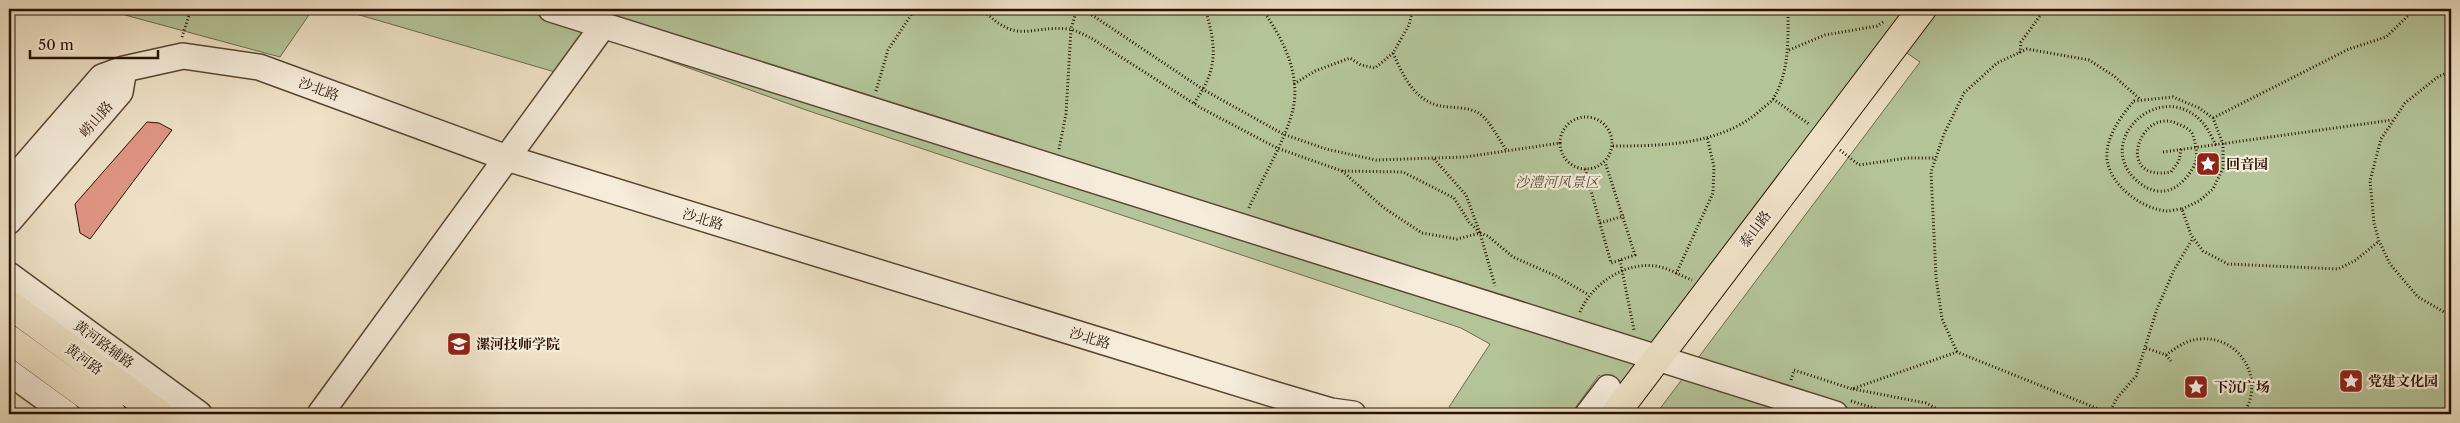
<svg xmlns="http://www.w3.org/2000/svg" width="2460" height="423" font-family="'Libre Caslon Text','Noto Serif SC',serif">
<style>
.green{fill:#b4c499;stroke:#6e6a4c}
.building{fill:#e09585;stroke:#281000}
.lines{fill:none;stroke-linecap:round;stroke-linejoin:round}
.minor-casing{stroke:#5a4432;stroke-width:28}
.major-casing{stroke:#281000;stroke-width:30}
.path{stroke:#281000;stroke-width:3;stroke-dasharray:1 2.5;stroke-linecap:butt}
.minor{stroke:#f5ecda;stroke-width:25}
.major{stroke:#efe2c6;stroke-width:28}
.labels{text-anchor:middle;stroke-width:4.5;stroke-linejoin:round;paint-order:stroke}
.street-label{font-size:14px;fill:#281000;stroke:#f5ecda}
.poi-label{font-size:14px;font-weight:bold;fill:#281000;stroke:#f5ecda;text-anchor:start}
.park-label{font-size:14px;font-style:italic;fill:#594f36;stroke:#f5ecda}
</style>
<rect width="100%" height="100%" fill="#efe2c6"/>
<filter id="stains"><feTurbulence type="fractalNoise" baseFrequency=".004" numOctaves="4"/><feColorMatrix values="0 0 0 0 .2 0 0 0 0 .09 0 0 0 0 .02 0 0 0 .5 -.17"/></filter>
<radialGradient id="worn" r=".72"><stop offset=".6" stop-color="#630" stop-opacity="0"/><stop offset="1" stop-color="#630" stop-opacity=".3"/></radialGradient>
<!-- green -->
<path class="green" d="M128,9H313L280,57L125,15Z
M339,9H2451V414H1656L1920,62L1901,49L1617,390L1599,375L1571,414H1458L1449,407L1490,344L1461,328L806,110L588,32L555,72Z"/>
<!-- building -->
<path class="building" d="M147,122L159,123L172,130L90,239L80,233L75,204Z"/>
<g class="lines">
<defs>
<path id="minor" d="M551,9L1835,414
M9,184L102,77L124,69L183,56L259,67L507,158L1283,397L1331,411L1353,414
M9,221L120,92L124,69
M9,275L199,414
M9,372L67,414
M320,414L603,26
M1588,414L1608,388"/>
<path id="major" d="M9,304L159,414
M9,339L112,414
M1615,414L1922,9"/>
</defs>
<!-- minor casing -->
<use href="#minor" class="minor-casing"/>
<!-- major casing -->
<use href="#major" class="major-casing"/>
<!-- path -->
<path class="path" d="M982,9C1019,46 1027,25 1069,29C1076,30 1084,35 1091,38L1201,108L1277,148L1342,171L1403,172L1454,198L1469,222L1480,233
M1083,9L1204,90L1283,134L1326,149L1376,160L1465,157L1560,143
M1413,9L1409,25L1393,53C1405,80 1417,106 1450,107C1459,108 1472,108 1480,114C1491,122 1499,140 1507,151
M1593,9L1598,11L1639,12L1645,9
M2443,9L2451,16
M182,37L191,9
M1789,50L1825,35L1877,26L1883,22
M2020,53L2021,42L2045,9
M2451,72L2439,76L2405,103L2381,139L2370,181L2374,223L2379,241L2390,264L2418,297L2451,316
M1294,84L1315,71L1350,58L1361,65L1375,68L1393,53
M876,91L888,50L915,9
M1773,99L1809,124
M1194,103C1218,70 1217,47 1205,9
M1560 143a26 26 0 1 1 52 0a26 26 0 1 1-52 0Z
M2213,118L2349,49L2386,37L2415,9
M1613,146C1664,146 1722,145 1762,109C1765,106 1771,102 1773,99C1790,72 1788,38 1788,9
M1059,149L1066,114L1071,29L1077,9
M2181,149L2179,161L2171,172C2113,183 2140,105 2178,124C2184,126 2191,130 2193,135C2196,146 2199,158 2193,168C2185,181 2174,193 2157,191C2147,189 2141,185 2134,178C2095,138 2162,78 2202,122C2208,128 2212,138 2216,145
M1840,150L1859,165L1907,158H1936
M2163,152L2392,120
M1434,159L1466,195L1480,233L1495,286
M1585,169L1611,263L1635,255L1605,162
M1342,171L1384,208L1422,233L1457,239L1480,233L1488,236L1513,257L1556,276L1589,295
M1249,208C1262,178 1286,140 1293,109C1301,73 1282,37 1262,9
M2182,209L2199,201L2213,189L2223,168V144L2213,118L2199,108L2173,97L2134,101C2121,116 2105,138 2107,159C2110,185 2141,209 2167,211C2171,211 2177,209 2182,209L2191,235L2203,251L2228,264L2338,269L2356,260L2379,241
M1600,223L1624,216
M1620,260L1634,330
M1676,274L1713,193L1714,167L1707,137
M1580,312C1592,284 1624,262 1655,266C1667,267 1681,276 1692,280
M2146,348L2166,355C2176,348 2187,339 2201,339C2241,336 2266,381 2243,414
M1957,352L1942,319L1936,277L1931,172L1944,134L1964,93L1997,63L2027,49L2089,60L2114,76L2141,100
M2166,355L2171,361
M1791,380L1794,370L1852,389L1957,352L2111,414
M1853,389L1926,403L1947,414
M1851,401L1893,414
M2109,413L2117,398L2136,376L2157,309L2174,270L2193,238"/>
<!-- minor -->
<use href="#minor" class="minor"/>
<!-- major -->
<use href="#major" class="major"/>
</g>
<!-- icons -->
<defs>
<symbol id="sight-square" viewBox="-11 -11 22 22"><rect x="-9" y="-9" width="18" height="18" rx="4" fill="#8f2418" stroke="#f5ecda"/><path d="M0-6L1.8-2.2L6-1.7L2.9 1.2L3.7 5.4L0 3.3L-3.7 5.4L-2.9 1.2L-6-1.7L-1.8-2.2Z" fill="#fff"/></symbol>
<symbol id="university-square" viewBox="-11 -11 22 22"><rect x="-9" y="-9" width="18" height="18" rx="4" fill="#8f2418" stroke="#f5ecda"/><path d="M0-5L7-2L0 1L-7-2ZM-4 1L0 2.5L4 1V4Q0 6-4 4Z" fill="#fff"/></symbol>
</defs>
<g fill-rule="evenodd">
<use href="#sight-square" x="2194" y="150" width="28" height="28"/>
<use href="#university-square" x="445" y="330" width="28" height="28"/>
<use href="#sight-square" x="2337" y="367" width="28" height="28"/>
<use href="#sight-square" x="2182" y="373" width="28" height="28"/>
</g>
<g class="labels">
<!-- street labels -->
<g class="street-label">
<text transform="translate(319 89) rotate(20)" y="5">沙北路</text>
<text transform="translate(96 119) rotate(-49)" y="5">崂山路</text>
<text transform="translate(703 219) rotate(17)" y="5">沙北路</text>
<text transform="translate(1755 229) rotate(-53)" y="5">泰山路</text>
<text transform="translate(1090 338) rotate(17)" y="5">沙北路</text>
<text transform="translate(104 344) rotate(36)" y="5">黄河路辅路</text>
<text transform="translate(84 359) rotate(36)" y="5">黄河路</text>
</g>
<!-- poi labels -->
<g class="poi-label">
<text x="2226" y="169">回音园</text>
<text x="476" y="349">漯河技师学院</text>
<text x="2368" y="386">党建文化园</text>
<text x="2214" y="392">下沉广场</text>
</g>
<!-- park labels -->
<g class="park-label">
<text x="1557" y="187">沙澧河风景区</text>
</g>
</g>
<!-- margin -->
<rect width="2460" height="423" fill="none" stroke="#efe2c6" stroke-width="30"/>
<rect x="10" y="10" width="2440" height="403" fill="none" stroke="#281000" stroke-width="2.5"/>
<rect x="15" y="15" width="2430" height="393" fill="none" stroke="#281000"/>
<!-- scale -->
<path d="M30 50v8h128v-8" fill="none" stroke="#281000" stroke-width="2.5"/>
<text x="38" y="50" font-size="15" fill="#281000" stroke="#f5ecda" stroke-width="4" paint-order="stroke">50 m</text>
<rect width="100%" height="100%" filter="url(#stains)"/>
<rect width="100%" height="100%" fill="url(#worn)"/>
</svg>
